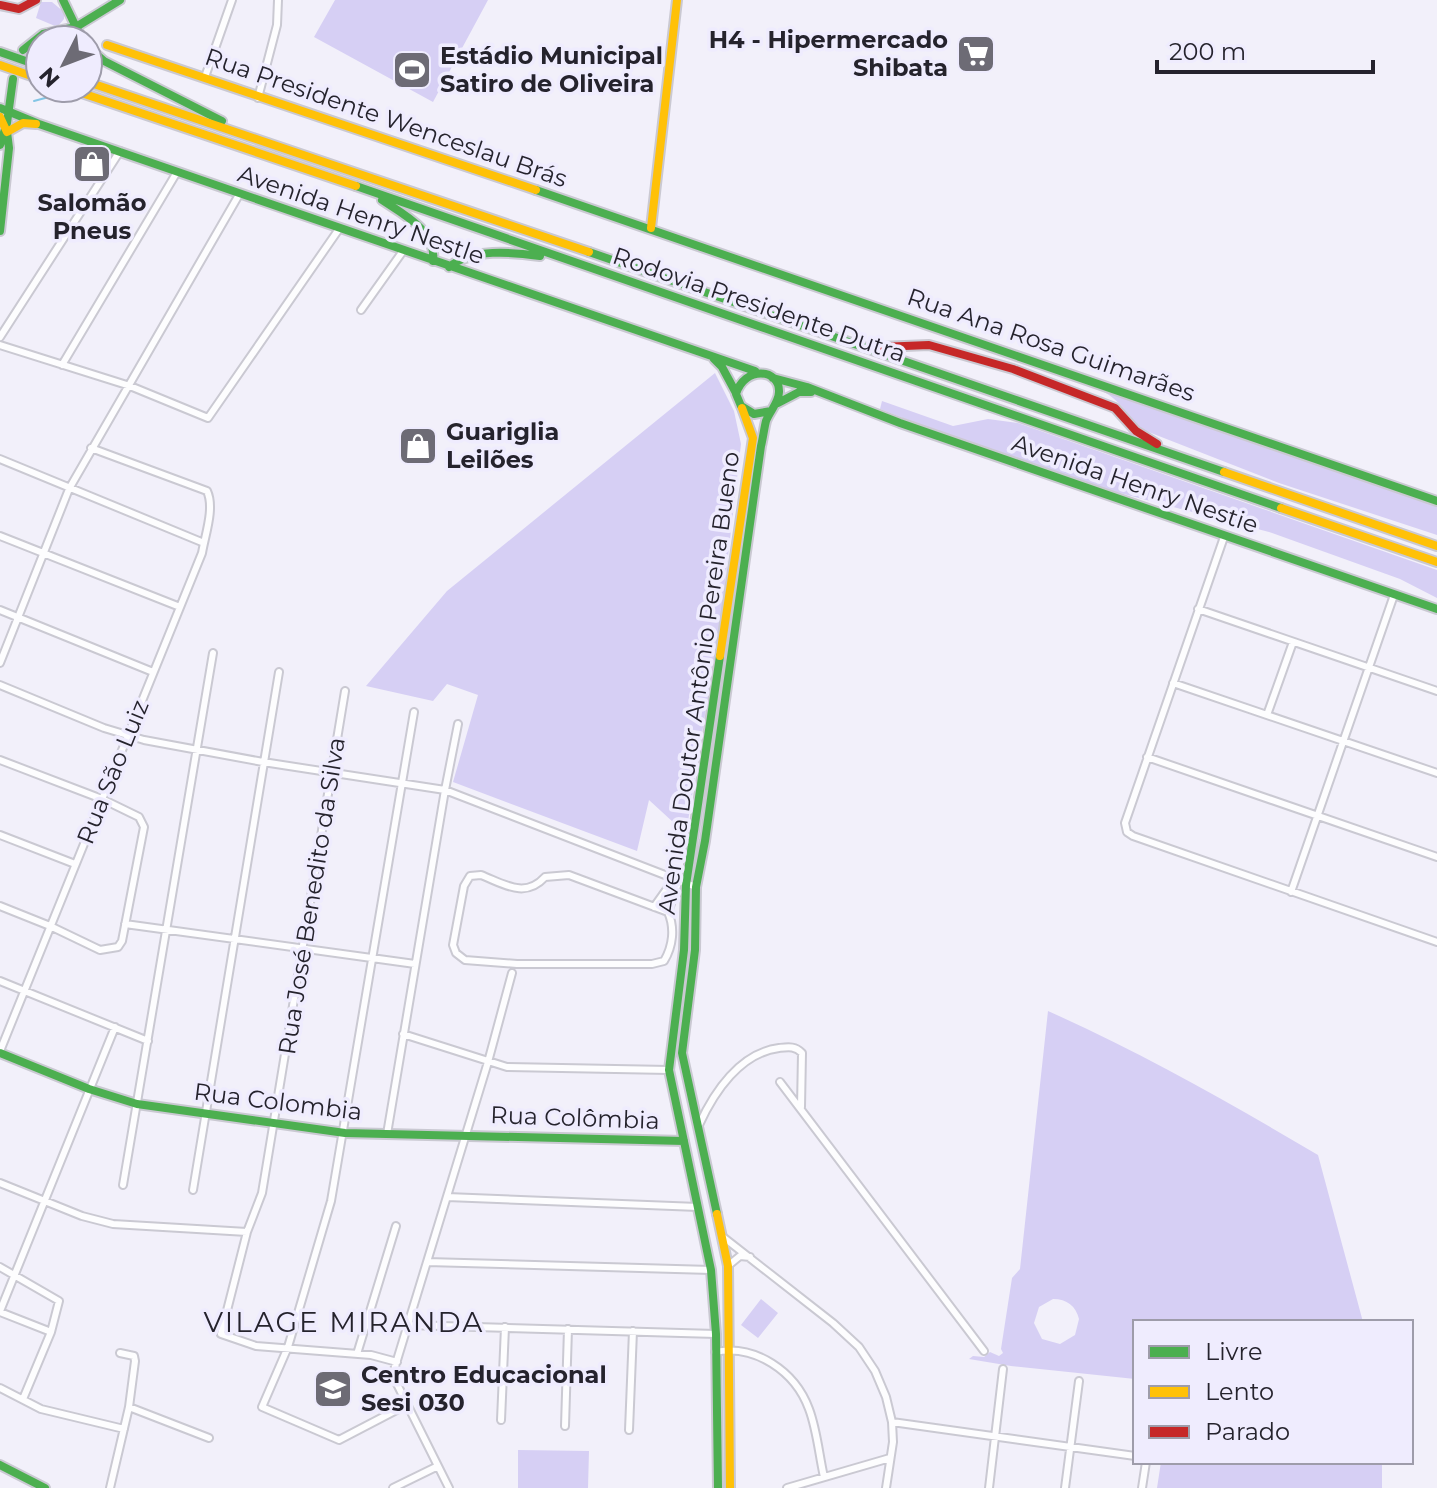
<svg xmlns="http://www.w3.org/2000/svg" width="1437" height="1488" font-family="Montserrat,sans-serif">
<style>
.green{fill:#d6cff4;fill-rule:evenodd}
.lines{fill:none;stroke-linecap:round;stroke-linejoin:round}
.stream{stroke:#82c5e5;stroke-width:2}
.street-casing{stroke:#cac9d2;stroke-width:10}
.fast-casing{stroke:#cac9d2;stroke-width:12}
.slow-casing{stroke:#cac9d2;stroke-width:12}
.jam-casing{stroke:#cac9d2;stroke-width:12}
.street{stroke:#fdfdfe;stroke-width:6}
.fast{stroke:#4caf50;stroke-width:8}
.slow{stroke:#ffc107;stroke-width:8}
.jam{stroke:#c62828;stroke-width:8}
.labels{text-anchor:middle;stroke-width:7;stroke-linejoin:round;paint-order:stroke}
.poi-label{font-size:24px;font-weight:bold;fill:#25232d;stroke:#efecfe;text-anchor:start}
.street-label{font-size:24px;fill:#25232d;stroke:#efecfe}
.quarter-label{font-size:28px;letter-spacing:2px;fill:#25232d;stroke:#efecfe}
</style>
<rect width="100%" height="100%" fill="#f2f0fa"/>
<!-- green -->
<path class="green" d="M335,0H488L433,102L314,37Z
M41,2H52L64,12V19L59,25L55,26L36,18Z
M715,373L734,411L741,444L722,609L686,834L649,800L637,851L453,782L478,695L447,684L433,701L366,686L447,591Z
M1103,388L1437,505V535L1279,483L1146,431C1127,421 1125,402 1102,391Z
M882,401L953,426L988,419L1018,423L1437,570V598L1400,579L1269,532L1043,473L880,409Z
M1048,1011C1142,1053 1230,1103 1318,1155L1363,1322H1135V1379L1011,1366L969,1359L973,1356L984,1357L990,1352L999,1356L1003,1353L1001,1349L1012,1278L1020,1269ZM1053,1299C1067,1299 1076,1306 1079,1319L1075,1335L1060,1344L1042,1339L1034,1323L1039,1307Z
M761,1299L778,1313L758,1338L741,1325Z
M518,1450L589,1451L588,1488H518Z
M1161,1462H1382V1488H1157Z"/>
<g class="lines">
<!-- stream -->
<path class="stream" d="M34,101L60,94"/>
<defs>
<path id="street" d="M205,77L232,0
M258,98L277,25L278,0
M361,310L403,251
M0,337L120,151
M0,345L130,386L208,418L339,229
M62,365L177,172
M0,459L204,543
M0,536L180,607
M1224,537L1125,823L1127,832L1133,836L1437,942
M1198,609L1437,691
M0,610L153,672
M0,663L69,489L240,193
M1173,683L1437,773
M0,685L104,728L144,740L263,762L445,790L696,887
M345,691L262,1193L247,1232L221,1334L256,1346L371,1355L397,1362
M1267,715L1293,642
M1147,757L1437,857
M0,760L102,799L139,817L144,827L122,941L118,947L100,950L50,926L0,906
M0,835L75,864
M481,875C504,884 525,899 545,877L569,875L668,912C675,928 673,946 664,961L652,964H517L465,960L456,953L453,945L464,886L470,876Z
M1291,892L1394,595
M654,907L674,879
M668,912L679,880
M125,924L415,964
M0,981L148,1041
M403,1034L507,1067L669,1070
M0,1051L202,553C205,535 215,508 207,491L91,448
M780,1082L984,1351
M699,1125C714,1092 740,1053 779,1048C789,1047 795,1046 802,1053L801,1107
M387,1134L445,790L458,724
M0,1183L82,1216L113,1224L247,1232
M123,1185L213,653
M193,1190L279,672
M447,1197L698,1207
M723,1237L833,1323L859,1347L875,1371L886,1397L892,1422L893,1442L886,1488
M427,1262L711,1270
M729,1265L740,1256L750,1257
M0,1267L59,1301L51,1332L23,1399
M0,1311L115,1027
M0,1312L51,1332
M408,1325L716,1334
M715,1352C755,1344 795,1371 809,1409C817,1430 819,1455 824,1477
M357,1354L396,1226
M0,1388L41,1409L124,1429
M408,1404L339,1440L262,1407L288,1347L331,1201L414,712
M129,1407L209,1438
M501,1420L505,1327
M892,1422L1135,1456
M565,1426L568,1329
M629,1430L633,1331
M110,1488L129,1407L135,1361L134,1356L120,1353
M393,1488L438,1466
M449,1488L396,1382L394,1370L488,1062L512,973
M787,1488L890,1458
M989,1488L1003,1369
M1065,1488L1079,1381
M1142,1488L1146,1462"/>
<path id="fast" d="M63,0L76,27
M76,27L83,40
M88,47L104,61L222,121
M23,50L43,34L76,27L120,0
M0,52L40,66
M0,108L39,124L755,371
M0,145L7,123L13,79
M356,186L1281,508
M536,190L1437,501
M382,200C403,214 437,231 433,261
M0,231L9,148L7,132
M589,252L1224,472
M449,267C473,248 511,252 540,256
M714,359L722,367L736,393
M773,378L807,387L900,423L1437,609
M778,403L799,392H811
M0,1053L89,1089L137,1104L345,1133L684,1141
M717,1214L682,1053L695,950L696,887L705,841L761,446C763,438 764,429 766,421C770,411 779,402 779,392C780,368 744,366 736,394L741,406L754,414L771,411
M0,1465L45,1488
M718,1488L716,1334L711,1270L669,1070L684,950L686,885L720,656"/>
<path id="slow" d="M107,45L536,190
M0,65L40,79
M88,82L589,252
M67,88L356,186
M0,117L7,132L23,123L36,124
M651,228L677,0
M1224,472L1437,546
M1281,508L1437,562
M720,656L753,438L742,408
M717,1214L728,1266L730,1488"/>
<path id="jam" d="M0,5L19,9L36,0
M880,347L929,345L1013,369L1115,408L1136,431L1157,444"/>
</defs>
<!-- street casing -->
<use href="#street" class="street-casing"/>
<!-- fast casing -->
<use href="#fast" class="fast-casing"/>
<!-- slow casing -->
<use href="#slow" class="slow-casing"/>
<!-- jam casing -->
<use href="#jam" class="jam-casing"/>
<!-- street -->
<use href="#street" class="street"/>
<!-- fast -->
<use href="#fast" class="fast"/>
<!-- slow -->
<use href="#slow" class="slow"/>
<!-- jam -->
<use href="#jam" class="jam"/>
</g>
<!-- icons -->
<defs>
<symbol id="supermarket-square" viewBox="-11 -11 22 22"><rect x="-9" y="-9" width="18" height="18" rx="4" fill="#6d6b75" stroke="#efecfe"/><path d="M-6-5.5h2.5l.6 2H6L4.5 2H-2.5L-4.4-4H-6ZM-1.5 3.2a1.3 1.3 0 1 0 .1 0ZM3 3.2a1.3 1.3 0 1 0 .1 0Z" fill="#fff"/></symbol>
<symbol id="stadium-square" viewBox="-11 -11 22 22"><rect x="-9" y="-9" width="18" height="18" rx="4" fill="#6d6b75" stroke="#efecfe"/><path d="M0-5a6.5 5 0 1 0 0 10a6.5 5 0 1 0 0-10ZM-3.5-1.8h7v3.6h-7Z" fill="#fff"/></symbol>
<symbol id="shop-square" viewBox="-11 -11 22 22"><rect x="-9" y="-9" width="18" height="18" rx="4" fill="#6d6b75" stroke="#efecfe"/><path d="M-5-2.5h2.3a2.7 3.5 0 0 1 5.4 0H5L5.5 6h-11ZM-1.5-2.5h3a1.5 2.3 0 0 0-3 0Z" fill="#fff"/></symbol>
<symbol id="school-square" viewBox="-11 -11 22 22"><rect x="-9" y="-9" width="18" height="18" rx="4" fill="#6d6b75" stroke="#efecfe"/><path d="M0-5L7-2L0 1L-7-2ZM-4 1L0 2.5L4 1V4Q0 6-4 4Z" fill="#fff"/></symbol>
</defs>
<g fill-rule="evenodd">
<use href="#supermarket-square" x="954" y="32" width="44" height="44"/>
<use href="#stadium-square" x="390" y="48" width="44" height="44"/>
<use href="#shop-square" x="70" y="142" width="44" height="44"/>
<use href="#shop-square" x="396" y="424" width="44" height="44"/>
<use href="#school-square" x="311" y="1367" width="44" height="44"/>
</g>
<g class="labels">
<!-- poi labels -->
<g class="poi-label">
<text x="948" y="48" text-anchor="end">H4 - Hipermercado<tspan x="948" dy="28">Shibata</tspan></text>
<text x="440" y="64">Estádio Municipal<tspan x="440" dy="28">Satiro de Oliveira</tspan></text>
<text x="92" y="211" text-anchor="middle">Salomão<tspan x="92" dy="28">Pneus</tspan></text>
<text x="446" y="440">Guariglia<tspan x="446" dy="28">Leilões</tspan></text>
<text x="361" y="1383">Centro Educacional<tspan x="361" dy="28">Sesi 030</tspan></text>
</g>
<!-- street labels -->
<g class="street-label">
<text transform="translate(386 118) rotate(19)" y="8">Rua Presidente Wenceslau Brás</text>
<text transform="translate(361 215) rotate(19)" y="8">Avenida Henry Nestle</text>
<text transform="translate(759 305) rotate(19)" y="8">Rodovia Presidente Dutra</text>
<text transform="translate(1051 345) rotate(19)" y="8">Rua Ana Rosa Guimarães</text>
<text transform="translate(1135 484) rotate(19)" y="8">Avenida Henry Nestie</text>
<text transform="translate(699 683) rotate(-82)" y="8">Avenida Doutor Antônio Pereira Bueno</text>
<text transform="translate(113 772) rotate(-68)" y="8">Rua São Luiz</text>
<text transform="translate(312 896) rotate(-81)" y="8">Rua José Benedito da Silva</text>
<text transform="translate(278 1102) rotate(7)" y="8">Rua Colombia</text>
<text transform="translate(575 1118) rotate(2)" y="8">Rua Colômbia</text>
</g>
<!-- quarter labels -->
<g class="quarter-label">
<text x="344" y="1332">VILAGE MIRANDA</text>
</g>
</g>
<!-- legend -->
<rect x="1133" y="1320" width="280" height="144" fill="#efecfe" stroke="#9e9caa" stroke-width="2"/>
<rect x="1149" y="1346" width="40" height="12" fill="#4caf50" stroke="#9e9caa" stroke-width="2"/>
<text x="1205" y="1360" font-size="24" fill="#25232d">Livre</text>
<rect x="1149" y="1386" width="40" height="12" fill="#ffc107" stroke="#9e9caa" stroke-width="2"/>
<text x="1205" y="1400" font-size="24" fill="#25232d">Lento</text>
<rect x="1149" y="1426" width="40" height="12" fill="#c62828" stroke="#9e9caa" stroke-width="2"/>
<text x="1205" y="1440" font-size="24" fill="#25232d">Parado</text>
<!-- north arrow -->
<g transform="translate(64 64) rotate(228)"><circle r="38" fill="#efecfe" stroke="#9e9caa" stroke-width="2"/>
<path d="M0-6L14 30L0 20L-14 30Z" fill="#6d6b75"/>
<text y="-12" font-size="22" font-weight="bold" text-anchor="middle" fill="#25232d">N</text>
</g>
<!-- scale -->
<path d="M1157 60v12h216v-12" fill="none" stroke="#25232d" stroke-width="4"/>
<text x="1169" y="60" font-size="24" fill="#25232d" stroke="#efecfe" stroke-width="6" paint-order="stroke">200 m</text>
</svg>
